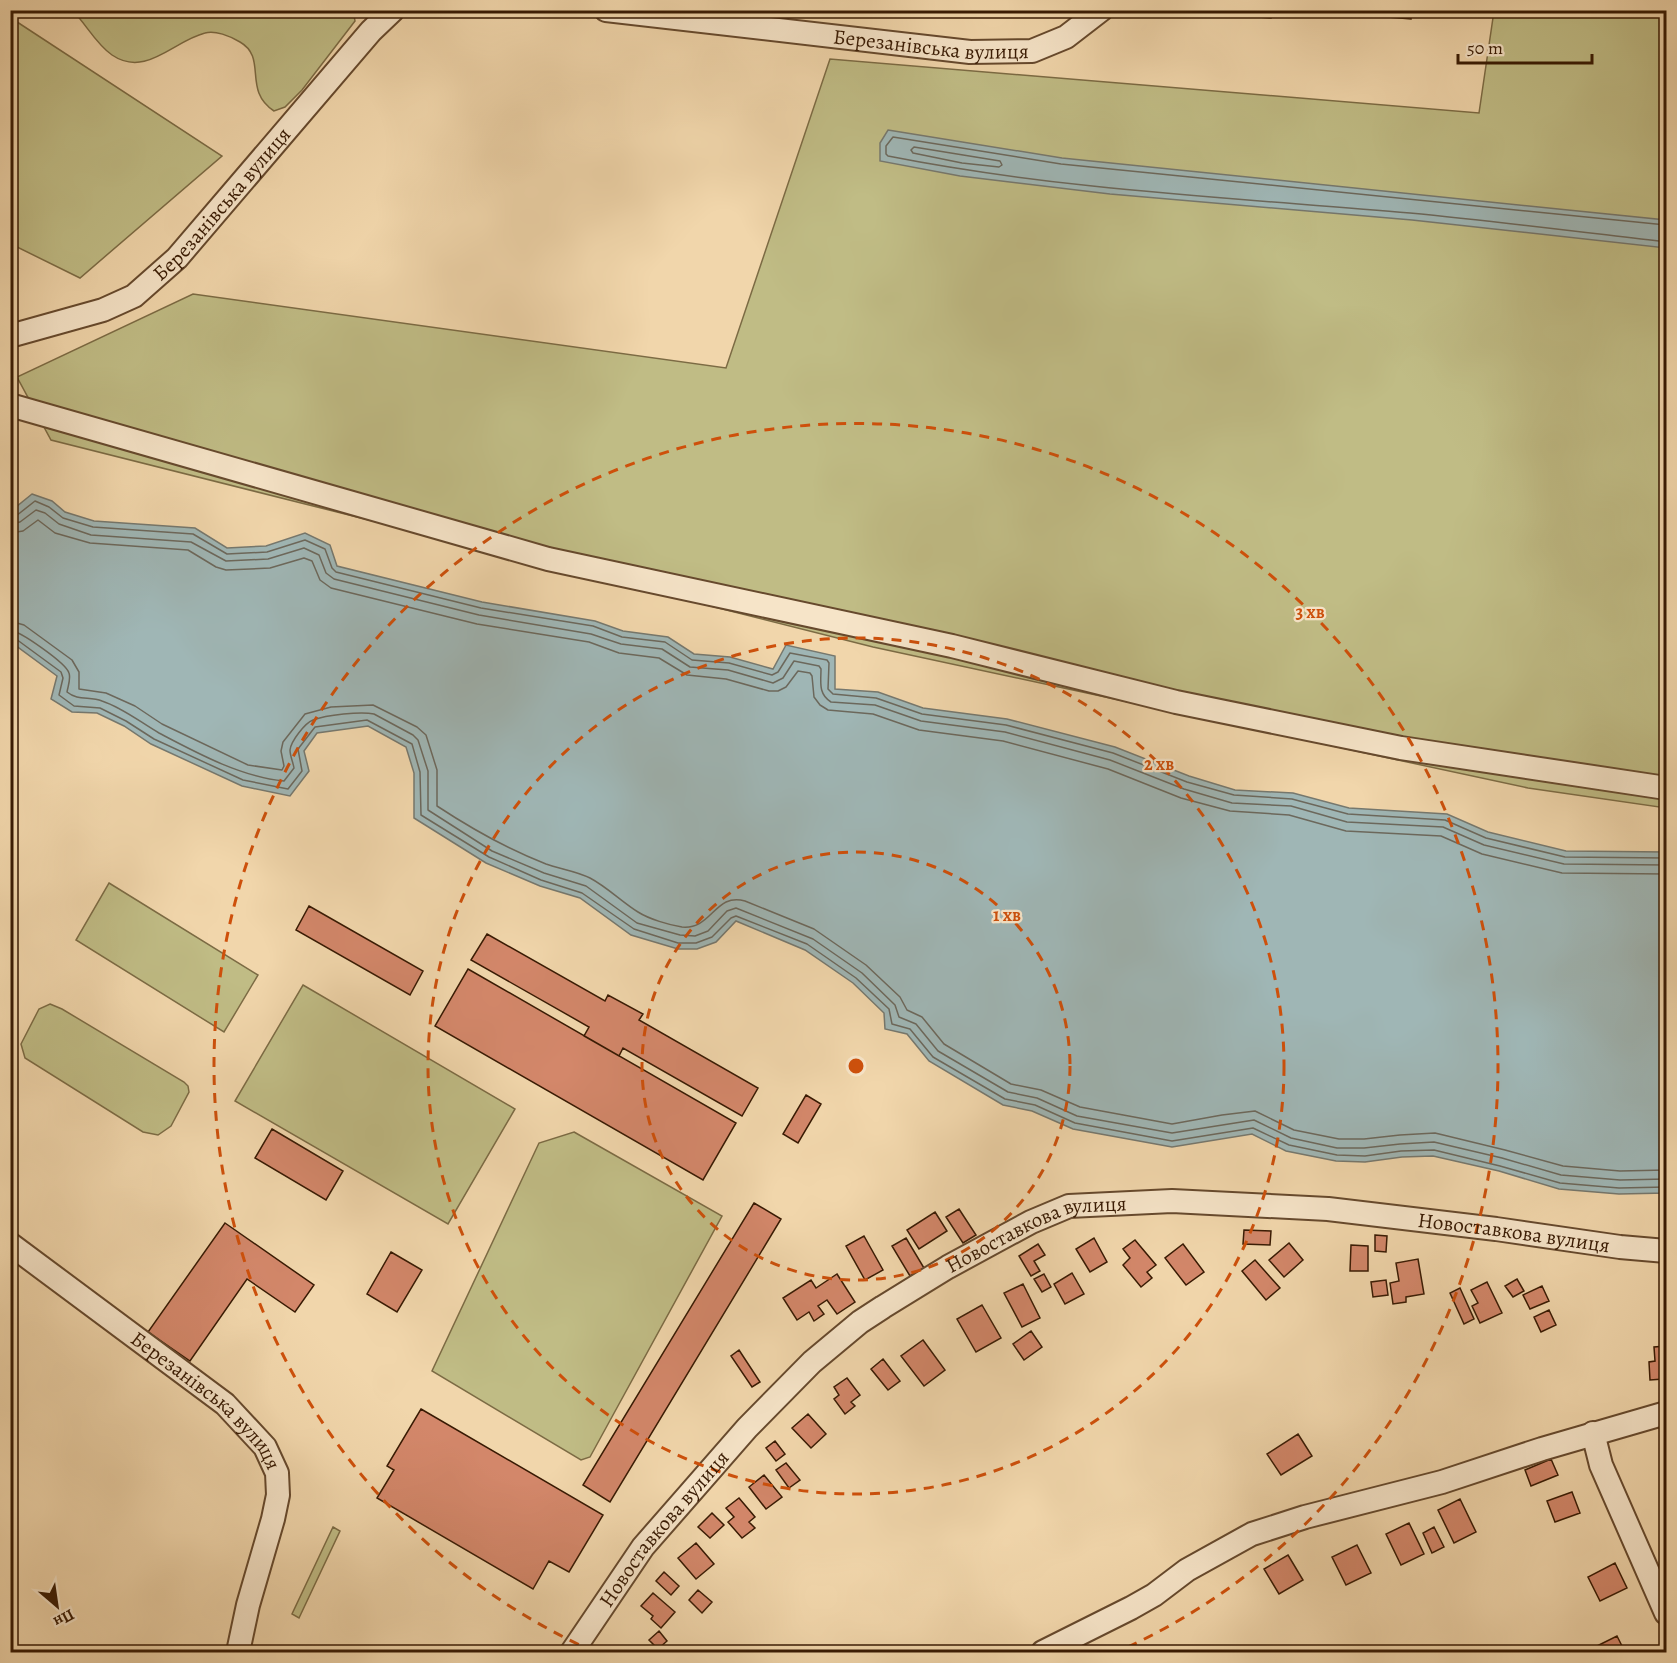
<svg xmlns="http://www.w3.org/2000/svg" width="1677" height="1663" font-family="Alegreya,serif">
<style>
.green{fill:#c0bc85;stroke:#7c6b44;stroke-width:1.5}
.water{fill:#9fb6b5;stroke:#76786e;stroke-width:1.5}
.lines{fill:none;stroke-linecap:round;stroke-linejoin:round}
.shore{stroke:#6c685c;stroke-width:1.5}
.building{fill:#d3876a;stroke:#381a03;stroke-width:1.5}
.minor-casing{stroke:#66492d;stroke-width:26}
.minor{stroke:#f6e4c8;stroke-width:22}
.ring{fill:none;stroke:#ce500b;stroke-width:3;stroke-dasharray:10 8}
.labels{text-anchor:middle;stroke-width:4.5;stroke-linejoin:round;paint-order:stroke}
.street-label{font-size:21px;fill:#381a03;stroke:#f6e4c8}
.centre{fill:#ce500b;stroke:#f6e4c8;stroke-width:3}
.ring-label{font-size:18px;text-anchor:middle;font-weight:bold;fill:#ce500b;stroke:#f6e4c8;stroke-width:4.5;stroke-linejoin:round;paint-order:stroke}
</style>
<rect width="100%" height="100%" fill="#f1d6ab"/>
<filter id="stains"><feTurbulence type="fractalNoise" baseFrequency=".00333" numOctaves="4"/><feColorMatrix values="0 0 0 0 .2 0 0 0 0 .09 0 0 0 0 .02 0 0 0 .5 -.17"/></filter>
<radialGradient id="worn" r=".72"><stop offset=".6" stop-color="#630" stop-opacity="0"/><stop offset="1" stop-color="#630" stop-opacity=".3"/></radialGradient>
<!-- green -->
<path class="green" d="M353,10L355,21L302,90L285,107L274,111C242,90 268,58 240,42C230,36 215,30 205,33C173,41 146,78 112,55C96,44 86,24 73,11Z
M1494,11H1666V808L1528,788L873,647L51,440L17,377L193,294L726,368L830,59L1479,113Z
M11,18L222,156L80,278L11,244Z
M109,883L258,975L224,1032L76,940Z
M303,985L515,1109L448,1224L235,1101Z
M50,1004L62,1009L184,1082L188,1086L189,1092L171,1126L158,1135L143,1132L25,1058L21,1044L39,1009Z
M574,1132L722,1216L590,1457L581,1460L432,1371L539,1143Z
M333,1527L340,1531L299,1618L292,1614Z"/>
<!-- water -->
<path class="water" d="M888,130L1062,158L1666,220V248L1412,220L1110,194L960,176L880,161V143Z
M32,494L52,501L65,512L94,521L195,528L227,548L266,546L305,533L330,545L337,566L482,602L595,621L623,631L668,637L694,654L730,657L773,669L786,645L835,656V689L878,692L923,708L1007,719L1115,747L1189,776L1235,790L1293,793L1349,808L1447,814L1488,832L1566,851L1666,852V1193L1619,1194L1559,1189L1499,1171L1433,1156L1402,1157L1365,1162L1336,1161L1286,1151L1252,1134L1172,1147L1073,1129L1032,1111L1003,1105L929,1061L907,1034L885,1029L884,1013L853,983L805,950L736,921L716,942L697,949H678L631,935L580,898L540,886L486,863L414,818V773L406,747L368,726L317,733L304,751L309,771L290,796L242,786L151,744L124,726L97,713L72,712L51,699L57,676L11,642V511Z"/>
<g class="lines">
<!-- shore -->
<path class="shore" d="M914,147L1000,161L1002,165L999,167L962,163L913,153L911,150Z
M1666,225L1061,164L893,137L886,146V154L888,156C1060,190 1236,198 1410,213C1495,221 1581,232 1666,242
M10,517L16,516L35,501L49,507L63,518L93,527L193,534L227,554L267,552L305,540L325,549L332,568L336,572L481,608L593,626L622,637L665,642L692,660L729,663L772,675L778,672L790,653L827,660L829,663L828,689L833,694L876,698L922,714L1006,725L1113,753L1187,782L1234,795L1292,799L1348,814L1445,820L1486,838L1565,857L1666,858
M10,524L20,522L36,510L45,513L59,524L91,535L191,542L226,561L268,559L304,548L319,555L326,573L334,579L479,615L591,634L621,644L662,649L690,667L728,670L773,683L783,678L794,661L819,666L821,669C821,682 818,694 831,702L875,705L921,721L1005,732L1110,760L1184,789L1232,803L1291,806L1347,822L1443,827L1484,845L1564,864L1666,865
M10,533L23,531L38,520L55,533L90,543L188,550L216,567L226,570L270,568L304,558L312,561L320,580L331,588L477,624L589,642L619,653L659,658L687,675L726,679L769,691H778L786,687L798,671L810,673L812,676L814,697L820,705L828,710L873,714L919,730L1003,741L1108,769L1181,798L1230,811L1289,815L1346,831L1441,836L1482,854L1562,873L1666,874
M10,621L24,625L72,660L79,672V689L106,693L135,706L162,724L248,765L282,770L284,766L281,751L283,742L305,714L331,707L373,705L417,727L426,735L437,770V806C472,829 507,849 546,864C560,869 576,871 590,878C607,887 622,902 638,912C649,919 669,925 682,927C712,930 715,892 745,901L814,929L866,965L900,997L907,1010L922,1017L944,1044L1011,1084L1041,1090L1080,1107L1172,1124L1222,1115L1255,1111L1294,1130L1339,1139H1364L1400,1135L1435,1133L1505,1150L1563,1166L1620,1171L1666,1170
M10,630C20,631 66,663 69,673C71,679 68,686 67,692C78,701 90,696 102,701C123,708 140,722 159,733C197,753 241,777 284,781L294,768C293,762 290,756 290,750C291,741 305,723 313,720C326,715 361,711 374,714L413,735L418,740L428,771V810L492,851L544,873L586,886L637,923L680,935L695,936L708,931L727,911L736,908L813,939L862,973L895,1005L899,1017L916,1024L938,1051L1008,1092L1037,1098L1077,1116L1172,1133L1254,1120L1291,1138L1337,1148H1364L1400,1144L1434,1142L1502,1158L1561,1175L1620,1180L1666,1179
M10,638L16,639L61,672L63,678L59,695L74,706L100,708L126,721L154,739L243,780L288,789L302,771L298,749L315,727L367,720L412,744L420,772L421,815L489,857L541,880L582,893L634,929L678,943H696L712,937L731,918L736,916L807,944L856,978L889,1009L892,1024L910,1029L933,1057L1005,1099L1035,1105L1075,1123L1172,1141L1253,1128L1289,1145L1337,1155L1365,1156L1401,1151L1434,1150L1500,1166L1560,1183L1619,1188L1666,1187"/>
</g>
<!-- building -->
<path class="building" d="M1245,10H1272L1271,18L1245,16Z
M1376,10H1411V19L1376,16Z
M309,906L423,971L410,995L296,930Z
M487,934L605,1001L608,995L643,1014L639,1020L758,1088L742,1116L623,1048L619,1056L584,1036L589,1027L471,960Z
M468,969L736,1123L703,1180L435,1026Z
M806,1095L821,1104L798,1143L783,1134Z
M272,1129L343,1171L326,1200L255,1158Z
M754,1203L781,1219L610,1502L583,1485Z
M959,1209L976,1235L963,1243L946,1217Z
M935,1212L947,1231L919,1249L907,1230Z
M225,1223L314,1285L295,1312L247,1279L190,1361L148,1332Z
M1244,1230L1271,1231L1270,1245L1243,1244Z
M1375,1235L1387,1236L1386,1252L1375,1251Z
M864,1236L883,1270L865,1280L846,1246Z
M906,1238L924,1268L910,1276L892,1246Z
M1094,1238L1107,1262L1090,1272L1076,1249Z
M1135,1240L1156,1265L1147,1272L1152,1278L1141,1287L1123,1265L1130,1258L1123,1249Z
M1289,1243L1303,1260L1284,1277L1269,1260Z
M1038,1244L1045,1255L1034,1261L1040,1271L1031,1276L1019,1256Z
M1183,1244L1204,1272L1186,1285L1165,1258Z
M1351,1245L1368,1246V1271H1350Z
M391,1252L422,1270L397,1312L367,1294Z
M1418,1259L1424,1294L1406,1297V1302L1393,1304L1390,1283L1399,1281L1396,1263Z
M1255,1260L1280,1288L1266,1300L1242,1271Z
M1072,1273L1084,1294L1065,1304L1054,1284Z
M837,1274L855,1302L837,1314L827,1300L818,1306L824,1314L814,1321L809,1312L797,1320L783,1298L811,1280L816,1288Z
M1044,1274L1051,1287L1042,1292L1034,1279Z
M1517,1279L1524,1291L1513,1297L1505,1286Z
M1386,1280L1388,1295L1373,1297L1371,1282Z
M1487,1282L1502,1313L1480,1323L1472,1306L1478,1303L1471,1290Z
M1023,1284L1040,1318L1022,1327L1004,1293Z
M1542,1286L1549,1301L1530,1309L1523,1295Z
M1460,1288L1474,1319L1464,1324L1450,1293Z
M982,1305L1001,1338L976,1352L957,1319Z
M1549,1310L1556,1325L1541,1332L1534,1317Z
M1031,1331L1042,1347L1024,1360L1013,1344Z
M923,1340L945,1370L924,1386L901,1356Z
M1666,1346V1372H1662L1663,1379L1650,1380L1649,1362L1655,1361L1654,1347Z
M739,1350L760,1382L752,1387L731,1356Z
M883,1359L900,1381L888,1390L871,1369Z
M847,1378L860,1395L851,1402L855,1406L845,1414L834,1399L839,1395L834,1387Z
M421,1409L603,1515L569,1572L549,1561L533,1589L377,1498L394,1470L387,1466Z
M808,1414L826,1434L811,1448L792,1428Z
M1298,1434L1312,1456L1281,1475L1267,1454Z
M775,1441L785,1454L776,1461L766,1448Z
M1551,1459L1558,1475L1531,1486L1525,1470Z
M786,1463L800,1480L789,1488L776,1470Z
M764,1475L782,1497L766,1509L749,1487Z
M1572,1492L1580,1513L1555,1522L1547,1501Z
M739,1498L755,1517L749,1522L755,1528L742,1538L728,1522L734,1517L726,1508Z
M1460,1499L1476,1532L1454,1543L1438,1510Z
M712,1513L724,1525L710,1538L698,1527Z
M1409,1523L1424,1554L1401,1565L1386,1534Z
M1434,1527L1444,1547L1432,1553L1423,1533Z
M696,1543L714,1564L696,1579L678,1558Z
M1357,1545L1371,1573L1346,1585L1332,1557Z
M1288,1555L1303,1580L1279,1594L1264,1569Z
M1615,1563L1627,1588L1600,1601L1588,1577Z
M664,1572L679,1586L671,1595L656,1581Z
M698,1590L712,1602L702,1613L689,1600Z
M653,1593L675,1612L661,1628L651,1619L653,1616L641,1606Z
M659,1631L667,1641L658,1649L649,1640Z
M1617,1636L1625,1652H1592L1591,1649Z"/>
<g class="lines">
<defs>
<g id="minor">
<path id="s1" d="M606,10L970,52L1032,51L1066,37L1101,10"/>
<path id="s2" d="M10,336L103,310L134,296L177,258L371,31L393,10"/>
<path d="M10,405L548,559L952,646L1176,702L1401,748L1666,788"/>
<path id="s3" d="M10,1244L225,1404L265,1447L277,1473L278,1495L273,1519L248,1605L238,1652"/>
<path d="M1593,1433L1601,1465L1666,1613"/>
<path id="s4" d="M572,1652L643,1547L747,1428L812,1362L860,1322L883,1307L948,1267L1031,1222L1069,1206L1172,1201L1328,1209L1496,1229L1620,1247L1666,1251"/>
<path d="M1043,1652L1131,1608L1154,1595L1187,1570L1252,1534L1305,1517L1442,1482L1542,1449L1666,1413"/>
</g>
</defs>
<!-- minor casing -->
<use href="#minor" class="minor-casing"/>
<!-- minor -->
<use href="#minor" class="minor"/>
</g>
<!-- distance rings -->
<g class="ring">
<circle cx="856" cy="1066" r="214"/>
<circle cx="856" cy="1066" r="428"/>
<path d="M595 1652A642 642 0 1 1 1117 1652"/>
</g>
<g class="labels">
<!-- street labels -->
<g class="street-label">
<text dy="7" stroke="none"><textPath href="#s1" startOffset="327">Березанівська вулиця</textPath></text>
<text dy="7" stroke="none"><textPath href="#s2" startOffset="258">Березанівська вулиця</textPath></text>
<text dy="7" stroke="none"><textPath href="#s4" startOffset="1126">Новоставкова вулиця</textPath></text>
<text dy="7" stroke="none"><textPath href="#s4" startOffset="640">Новоставкова вулиця</textPath></text>
<text dy="7" stroke="none"><textPath href="#s3" startOffset="252">Березанівська вулиця</textPath></text>
<text dy="7" stroke="none"><textPath href="#s4" startOffset="154">Новоставкова вулиця</textPath></text>
</g>
</g>
<circle cx="856" cy="1066" r="9" class="centre"/>
<g class="ring-label">
<text x="1310" y="618">3 хв</text>
<text x="1159" y="770">2 хв</text>
<text x="1007" y="921">1 хв</text>
</g>
<!-- margin -->
<rect width="1677" height="1663" fill="none" stroke="#f1d6ab" stroke-width="36"/>
<rect x="12" y="12" width="1653" height="1639" fill="none" stroke="#381a03" stroke-width="3"/>
<rect x="18" y="18" width="1641" height="1627" fill="none" stroke="#381a03" stroke-width="1.5"/>
<!-- north arrow -->
<g transform="translate(57 1606) rotate(151)" stroke="#f6e4c8" stroke-width="4.5" paint-order="stroke">
<path d="M0-4.5L10 22L0 15L-10 22Z" fill="#381a03"/>
<text y="-9" font-size="16" font-weight="bold" text-anchor="middle" fill="#381a03">Пн</text>
</g>
<!-- scale -->
<path d="M1458 54v9h134v-9" fill="none" stroke="#381a03" stroke-width="3"/>
<text x="1467" y="54" font-size="18" fill="#381a03" stroke="#f6e4c8" stroke-width="4.5" paint-order="stroke">50 m</text>
<rect width="100%" height="100%" filter="url(#stains)"/>
<rect width="100%" height="100%" fill="url(#worn)"/>
</svg>
